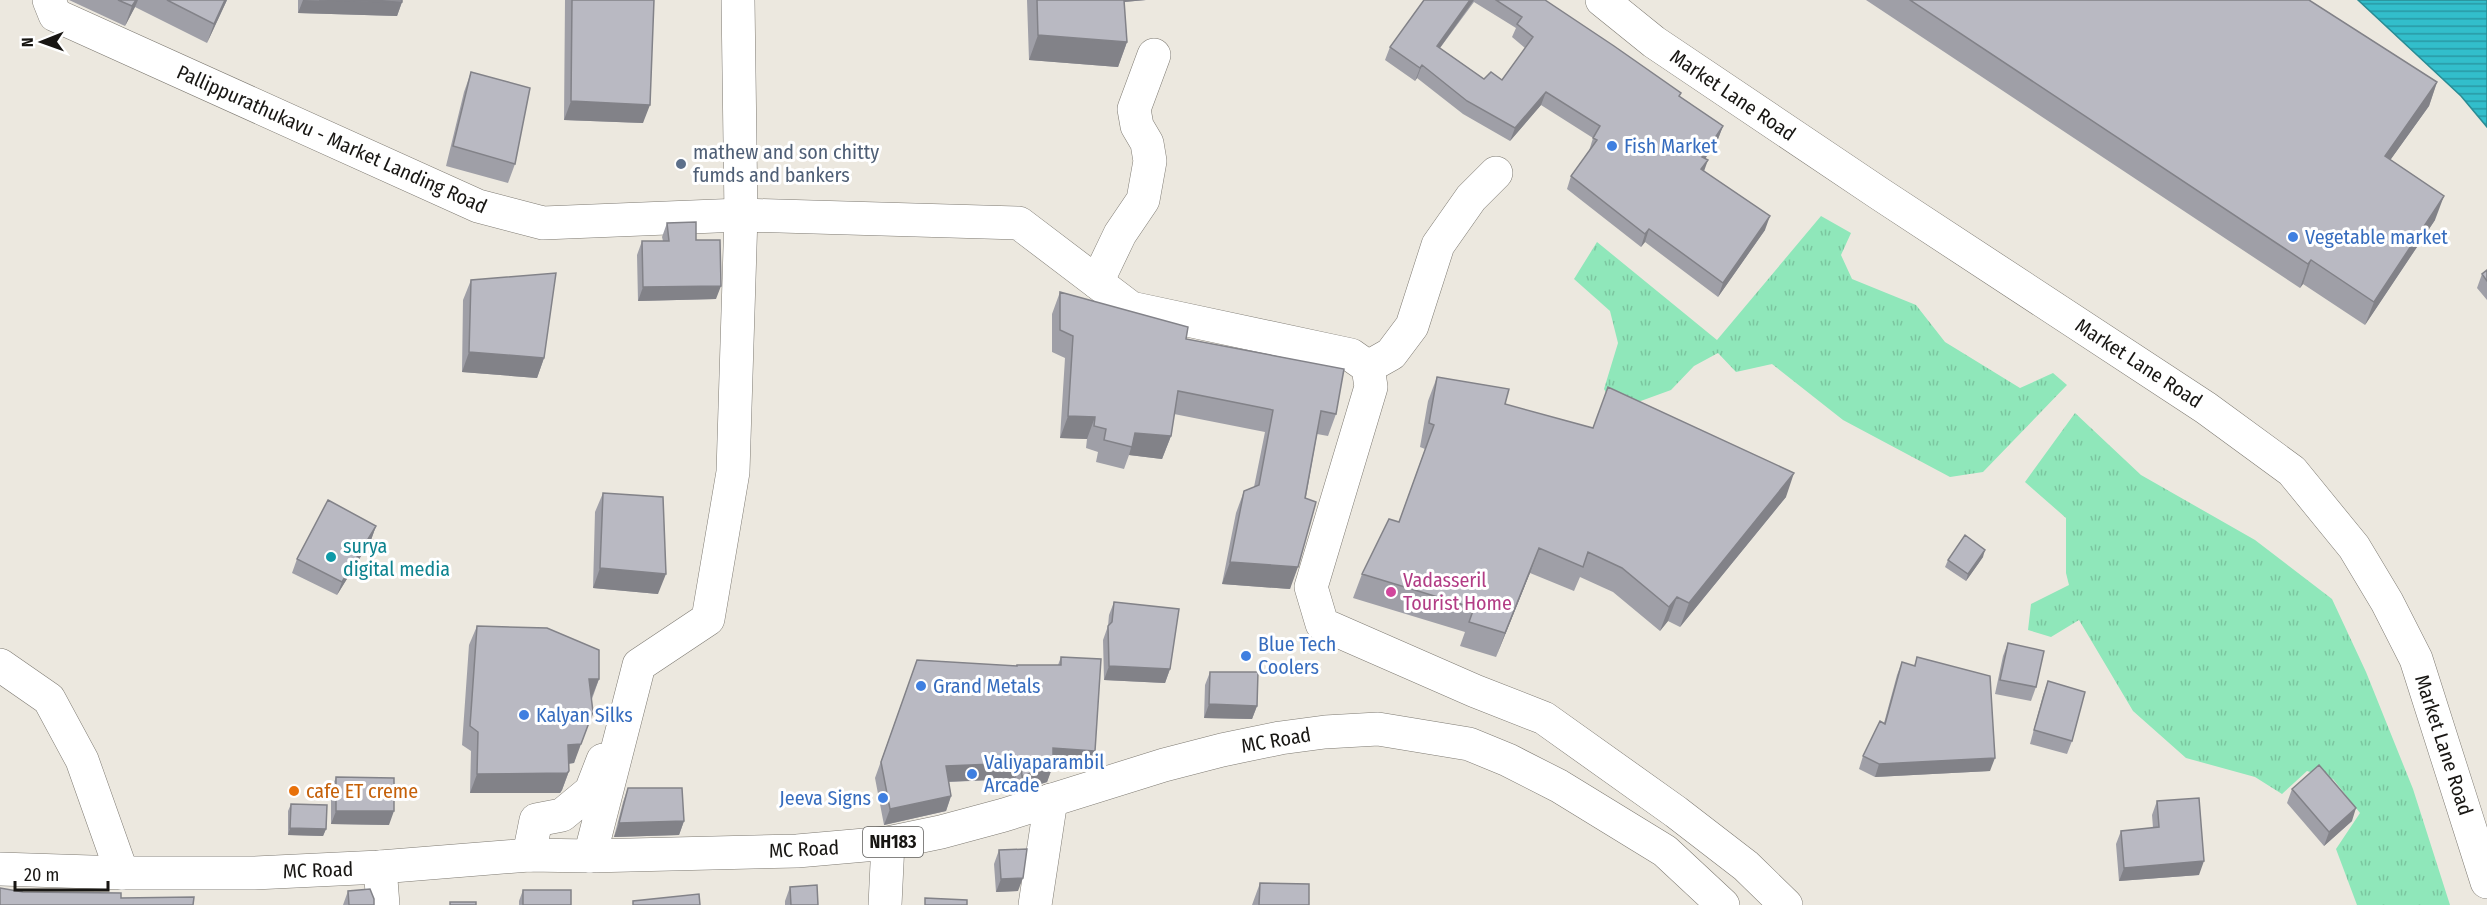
<svg xmlns="http://www.w3.org/2000/svg" width="2487" height="905" font-family="'Fira Sans Condensed',sans-serif">
<style>
.grass{fill:url(#grass-tufts)}
.water{fill:url(#water-rules);stroke:#2a8c94;stroke-width:1.5}
.lines{fill:none;stroke-linecap:round;stroke-linejoin:round}
.minor-casing{stroke:#7e7a72;stroke-width:34}
.major-casing{stroke:#7e7a72;stroke-width:34}
.highway-casing{stroke:#7e7a72;stroke-width:34}
.minor{stroke:#fff;stroke-width:33}
.major{stroke:#fff;stroke-width:33}
.highway{stroke:#fff;stroke-width:33}
.wall{fill:#9f9fa7;fill-rule:evenodd}
.shaded-wall{fill:#828288}
.building{fill:#b9b9c2;stroke:#828288;stroke-width:1.5}
.shop-dot{fill:#3f7fe0;stroke:#fff;stroke-width:2}
.service-dot{fill:#5c6f8a;stroke:#fff;stroke-width:2}
.culture-dot{fill:#0f9aa8;stroke:#fff;stroke-width:2}
.hotel-dot{fill:#d1479c;stroke:#fff;stroke-width:2}
.food-dot{fill:#e8710a;stroke:#fff;stroke-width:2}
.labels{text-anchor:middle;stroke-width:6;stroke-linejoin:round;paint-order:stroke}
.shield{fill:#fff;stroke:#5d5c5a;stroke-width:1.5}
.shield-label{font-size:18px;font-weight:bold;fill:#181613}
.street-label{font-size:20px;fill:#181613;stroke:#fff}
.shop-label{font-size:20px;fill:#366cbe;stroke:#fff;text-anchor:start}
.service-label{font-size:20px;fill:#4e5e75;stroke:#fff;text-anchor:start}
.culture-label{font-size:20px;fill:#0d838f;stroke:#fff;text-anchor:start}
.hotel-label{font-size:20px;fill:#b23c85;stroke:#fff;text-anchor:start}
.food-label{font-size:20px;fill:#c56008;stroke:#fff;text-anchor:start}
</style>
<defs>
<pattern id="grass-tufts" width="24" height="20" patternUnits="userSpaceOnUse" patternTransform="scale(1.5)"><rect width="24" height="20" fill="#8fe7ba"/><path d="M3 7l-1-3M5 7V3M7 7l1-3M15 17l-1-3M17 17v-4M19 17l1-3" fill="none" stroke="#7bc59f"/></pattern>
<pattern id="water-rules" width="6" height="5" patternUnits="userSpaceOnUse" patternTransform="scale(1.5)"><rect width="6" height="5" fill="#32becb"/><path d="M0 2.5h6" fill="none" stroke="#2999a4"/></pattern>
</defs>
<rect width="100%" height="100%" fill="#ece8df"/>
<!-- grass -->
<path class="grass" d="M1821,216L1851,233L1841,255L1852,279L1916,305L1945,342L2020,388L2053,373L2067,385L1983,472L1950,477L1843,420L1772,364L1736,372L1718,353L1694,366L1671,390L1616,410L1604,389L1618,343L1610,311L1574,279L1597,242L1717,340Z
M2075,413L2141,475L2255,540L2332,599L2366,672L2413,789L2450,905H2357L2336,849L2360,813L2333,779L2307,771L2282,794L2255,777L2186,758L2133,711L2079,620L2051,637L2028,630L2031,604L2069,585L2066,573V518L2025,482Z"/>
<!-- water -->
<path class="water" d="M2358,0H2487V127L2461,96Z"/>
<g class="lines">
<defs>
<path id="minor" d="M1097,282L1120,234L1143,200L1150,161L1147,143L1137,126L1134,109L1154,55
M1368,367L1391,354L1412,326L1438,245L1471,198L1496,173
M0,665L49,699L82,760L122,873
M529,855L536,820L562,815L591,791L603,760
M590,856L639,665L708,619L733,472L741,215L738,0
M885,905L888,843
M1035,905L1051,800"/>
<path id="major" d="M49,0L55,15L478,206L543,223L741,215L1019,223L1131,308L1351,355L1368,367L1371,387L1311,587L1322,624L1475,691L1544,718L1676,812L1746,866L1786,905
M1602,0L1654,42L1880,194L2206,408L2292,471L2354,547L2387,602L2416,659L2487,882
M380,867L383,905"/>
<path id="highway" d="M0,869L122,873H254L380,867L529,855L590,856L797,851L888,843L941,832L1004,815L1164,765L1222,750L1280,738L1325,732L1378,729L1469,744L1508,760L1559,786L1665,851L1723,905"/>
</defs>
<!-- minor casing -->
<use href="#minor" class="minor-casing"/>
<!-- major casing -->
<use href="#major" class="major-casing"/>
<!-- highway casing -->
<use href="#highway" class="highway-casing"/>
<!-- minor -->
<use href="#minor" class="minor"/>
<!-- major -->
<use href="#major" class="major"/>
<!-- highway -->
<use href="#highway" class="highway"/>
</g>
<!-- wall -->
<path class="wall" d="M69,0H227L207,43L135,7L125,26Z
M298,0H402V2L397,16L298,13Z
M565,0H654L643,123L564,120Z
M1027,0H1146L1124,2L1127,42L1118,67L1029,60Z
M1424,0H1545L1679,97L1723,126L1718,139L1705,158L1704,171L1765,230L1718,297L1645,242L1641,247L1567,189L1571,176L1589,151L1593,138L1541,105L1510,141L1463,114L1417,78L1415,81L1385,60L1390,47ZM1474,2L1516,28L1512,37L1525,48L1502,80L1484,79L1440,48Z
M1866,0H2309L2437,82L2429,106L2390,160L2435,220L2365,325L2303,284L2300,288Z
M471,72L515,164L508,183L446,166L464,92Z
M667,223L696,240L716,299L638,301L637,255L642,241H663L662,237Z
M2487,270V300L2477,288L2482,274Z
M471,280L544,358L537,378L462,372L463,300Z
M1060,292L1186,339L1336,414L1328,436L1317,434L1290,589L1222,584L1236,513L1244,491L1254,487L1265,432L1174,414L1171,436L1162,459L1129,455L1124,469L1096,462L1098,452L1086,448L1087,439L1060,438L1065,358L1052,352V314Z
M1437,377L1505,404L1786,497L1680,627L1668,621L1660,631L1613,592L1580,577L1574,591L1530,573L1496,657L1460,646L1465,632L1353,598L1362,574L1399,522L1425,449L1420,447L1428,401Z
M603,493L658,594L593,588L595,512Z
M376,526L371,540L337,595L292,573L297,559Z
M1983,557L1966,581L1945,567L1948,560Z
M1114,602L1170,669L1165,683L1104,680L1103,640L1108,626L1109,615Z
M477,626L599,679L592,699L574,763L569,764V771L562,790L560,793H470L471,751L462,745L469,645Z
M2008,643L2036,687L2031,701L1995,694L2003,656Z
M1061,657L1089,766L1053,764L1047,782L1016,792L1015,779L949,782L951,796L946,811L884,825L875,778L917,660L1016,666L1017,665H1058Z
M1917,657L1990,771L1875,777L1859,769L1863,756L1884,723L1897,675L1902,662L1914,666Z
M1210,672L1257,706L1252,719L1204,718L1205,685Z
M2048,681L2072,741L2067,754L2030,744L2043,695Z
M336,777L389,825L331,824V791Z
M628,788L684,821L679,835L614,837L623,802Z
M2292,789L2352,821L2324,846L2287,803Z
M2157,801L2199,875L2119,881L2116,844L2121,831L2153,828L2152,815Z
M291,804L326,829L323,836L288,835V811Z
M999,850L1018,891L996,892L994,864Z
M1260,883L1309,905H1252Z
M790,887L818,905H785V901Z
M523,890L571,905H519V901Z
M348,891L374,905H343Z"/>
<!-- shaded-wall -->
<path class="shaded-wall" d="M136,0H138L135,7L125,26L132,6Z
M225,0H227L207,43L214,24Z
M303,0L402,2L397,16L298,13Z
M1114,0H1146L1113,3Z
M1470,0H1474L1432,59L1437,46Z
M1038,35L1127,42L1118,67L1029,60Z
M1422,65L1417,78L1415,81L1420,68Z
M2437,82L2429,106L2376,180L2385,156Z
M1546,92L1541,105L1510,141L1515,128Z
M571,101L650,105L643,123L564,120Z
M1723,126L1718,139L1698,170L1702,157Z
M1708,160L1703,174L1701,169Z
M2444,196L2435,220L2365,325L2374,302Z
M1770,216L1765,230L1718,297L1723,283Z
M1649,229L1645,242L1641,247L1645,234Z
M2311,260L2303,284L2300,288L2308,264Z
M721,286L716,299L638,301L643,287Z
M469,352L544,358L537,378L462,372Z
M1068,416L1095,417L1087,439L1060,438Z
M1135,433L1171,436L1162,459L1129,455Z
M1794,473L1786,497L1680,627L1689,603Z
M376,526L371,540L337,595L342,582Z
M1539,548L1530,573L1496,657L1505,633Z
M1985,550L1983,557L1966,581L1968,574Z
M1230,562L1298,567L1290,589L1222,584Z
M600,568L666,574L658,594L593,588Z
M1677,597L1668,621L1660,631L1669,607Z
M1109,666L1170,669L1165,683L1104,680Z
M589,679H599L591,699Z
M1209,704L1257,706L1252,719L1204,718Z
M593,712L574,763L561,764L568,745Z
M1053,748L1095,751L1089,766L1047,763Z
M1995,758L1990,771L1875,777L1879,764Z
M1021,763L1015,779L940,782L946,766Z
M1053,766L1047,782L1016,792L1022,776Z
M569,771L562,790L560,793H470L477,774Z
M951,796L946,811L884,825L890,809Z
M2356,808L2352,821L2324,846L2329,832Z
M336,811H394L389,825L331,824Z
M684,821L679,835L614,837L619,823Z
M290,828L326,829L323,836L288,835Z
M2204,861L2199,875L2119,881L2124,868Z
M1023,878L1018,891L996,892L1001,879Z"/>
<!-- building -->
<path class="building" d="M118,0H136L132,6Z
M167,0H225L214,24Z
M319,0H402V2Z
M572,0H654L650,105L571,101Z
M1037,0H1124L1127,42L1038,35Z
M1424,0H1470L1437,46L1484,79L1491,72L1502,80L1533,37L1517,24L1522,17L1496,0H1545L1614,46L1681,93L1679,96L1723,126L1702,157L1708,160L1701,169L1770,216L1723,283L1649,229L1645,234L1571,176L1597,140L1593,138L1600,126L1546,92L1515,128L1467,101L1422,65L1420,68L1390,47Z
M1910,0H2309L2437,82L2385,156L2444,196L2374,302L2311,260L2308,264Z
M471,72L530,88L515,164L453,146Z
M696,222V240H720L721,286L643,287L642,241H669L667,223Z
M2487,270V281L2482,274Z
M556,273L544,358L469,352L471,280Z
M1060,292L1188,327L1186,339L1344,369L1336,414L1321,411L1305,498L1316,502L1298,567L1230,562L1244,491L1259,485L1273,410L1178,391L1171,436L1135,433L1132,447L1104,440L1106,429L1094,426L1095,417L1068,416L1073,336L1060,330Z
M1437,377L1509,389L1505,404L1593,428L1608,387L1794,473L1689,603L1677,597L1669,607L1622,568L1588,552L1583,567L1539,548L1505,633L1469,622L1474,608L1362,574L1389,519L1399,522L1434,425L1429,423Z
M603,493L663,497L666,574L600,568Z
M328,500L376,526L342,582L297,559Z
M1965,535L1985,550L1968,574L1948,560Z
M1114,602L1179,609L1170,669L1109,666L1108,626L1112,622Z
M477,626L547,628L599,650V679H589L593,712L581,744L568,745L569,771L567,773L477,774L478,732L470,726Z
M2008,643L2044,651L2036,687L2000,680Z
M1061,657L1101,659L1095,751L1053,748V766L1022,776L1021,763L946,766L951,796L890,809L881,762L917,660L1017,666V665H1061Z
M1917,657L1990,676L1995,758L1879,764L1863,756L1880,721L1885,724L1902,662L1915,666Z
M1210,672H1258L1257,706L1209,704Z
M2048,681L2085,692L2072,741L2034,730Z
M2319,765L2356,808L2329,832L2292,789Z
M336,777L394,778V811H336Z
M628,788H682L684,821L619,823Z
M2199,798L2204,861L2124,868L2121,831L2159,827L2157,801Z
M291,804L327,805L326,829L290,828Z
M1027,849L1023,878L1001,879L999,850Z
M1260,883L1309,884V905H1259Z
M817,885L818,905H791L790,887Z
M0,888L23,892L121,893V898L194,897L193,905H0Z
M370,889L374,899V905H349L348,891Z
M523,890H571V905H523Z
M699,894L700,905H633V901Z
M925,898L967,900V905H925Z
M450,902H476V905H450Z"/>
<!-- markers -->
<g class="shop-dot">
<circle cx="1612" cy="146" r="6"/>
<circle cx="2293" cy="237" r="6"/>
<circle cx="1246" cy="656" r="6"/>
<circle cx="921" cy="686" r="6"/>
<circle cx="524" cy="715" r="6"/>
<circle cx="972" cy="774" r="6"/>
<circle cx="883" cy="798" r="6"/>
</g>
<circle class="service-dot" cx="681" cy="164" r="6"/>
<circle class="culture-dot" cx="331" cy="557" r="6"/>
<circle class="hotel-dot" cx="1391" cy="592" r="6"/>
<circle class="food-dot" cx="294" cy="791" r="6"/>
<g class="labels">
<!-- shield labels -->
<rect class="shield" x="863" y="827" width="60" height="30" rx="4.5"/>
<g class="shield-label">
<text x="893" y="848">NH183</text>
</g>
<!-- street labels -->
<g class="street-label">
<text transform="translate(1733 95) rotate(34)" y="7">Market Lane Road</text>
<text transform="translate(332 139) rotate(24)" y="7">Pallippurathukavu - Market Landing Road</text>
<text transform="translate(2139 363) rotate(33)" y="7">Market Lane Road</text>
<text transform="translate(1276 740) rotate(-10)" y="7">MC Road</text>
<text transform="translate(2444 745) rotate(72)" y="7">Market Lane Road</text>
<text transform="translate(804 849) rotate(-3)" y="7">MC Road</text>
<text transform="translate(318 870) rotate(-2)" y="7">MC Road</text>
</g>
<!-- shop labels -->
<g class="shop-label">
<text x="1624" y="153">Fish Market</text>
<text x="2305" y="244">Vegetable market</text>
<text x="1258" y="651">Blue Tech<tspan x="1258" dy="23">Coolers</tspan></text>
<text x="933" y="693">Grand Metals</text>
<text x="536" y="722">Kalyan Silks</text>
<text x="984" y="769">Valiyaparambil<tspan x="984" dy="23">Arcade</tspan></text>
<text x="871" y="805" text-anchor="end">Jeeva Signs</text>
</g>
<!-- service labels -->
<g class="service-label">
<text x="693" y="159">mathew and son chitty<tspan x="693" dy="23">fumds and bankers</tspan></text>
</g>
<!-- culture labels -->
<g class="culture-label">
<text x="343" y="553">surya<tspan x="343" dy="23">digital media</tspan></text>
</g>
<!-- hotel labels -->
<g class="hotel-label">
<text x="1403" y="587">Vadasseril<tspan x="1403" dy="23">Tourist Home</tspan></text>
</g>
<!-- food labels -->
<g class="food-label">
<text x="306" y="798">cafe ET creme</text>
</g>
</g>
<!-- north arrow -->
<g transform="translate(42 42) rotate(269)" stroke="#ffffff" stroke-width="4.5" paint-order="stroke">
<path d="M0-4.5L10 22L0 15L-10 22Z" fill="#181613"/>
<text y="-9" font-size="16" font-weight="bold" text-anchor="middle" fill="#181613">N</text>
</g>
<!-- scale -->
<path d="M15 881v9h93v-9" fill="none" stroke="#181613" stroke-width="3"/>
<text x="24" y="881" font-size="18" fill="#181613" stroke="#ffffff" stroke-width="4.5" paint-order="stroke">20 m</text>
</svg>
